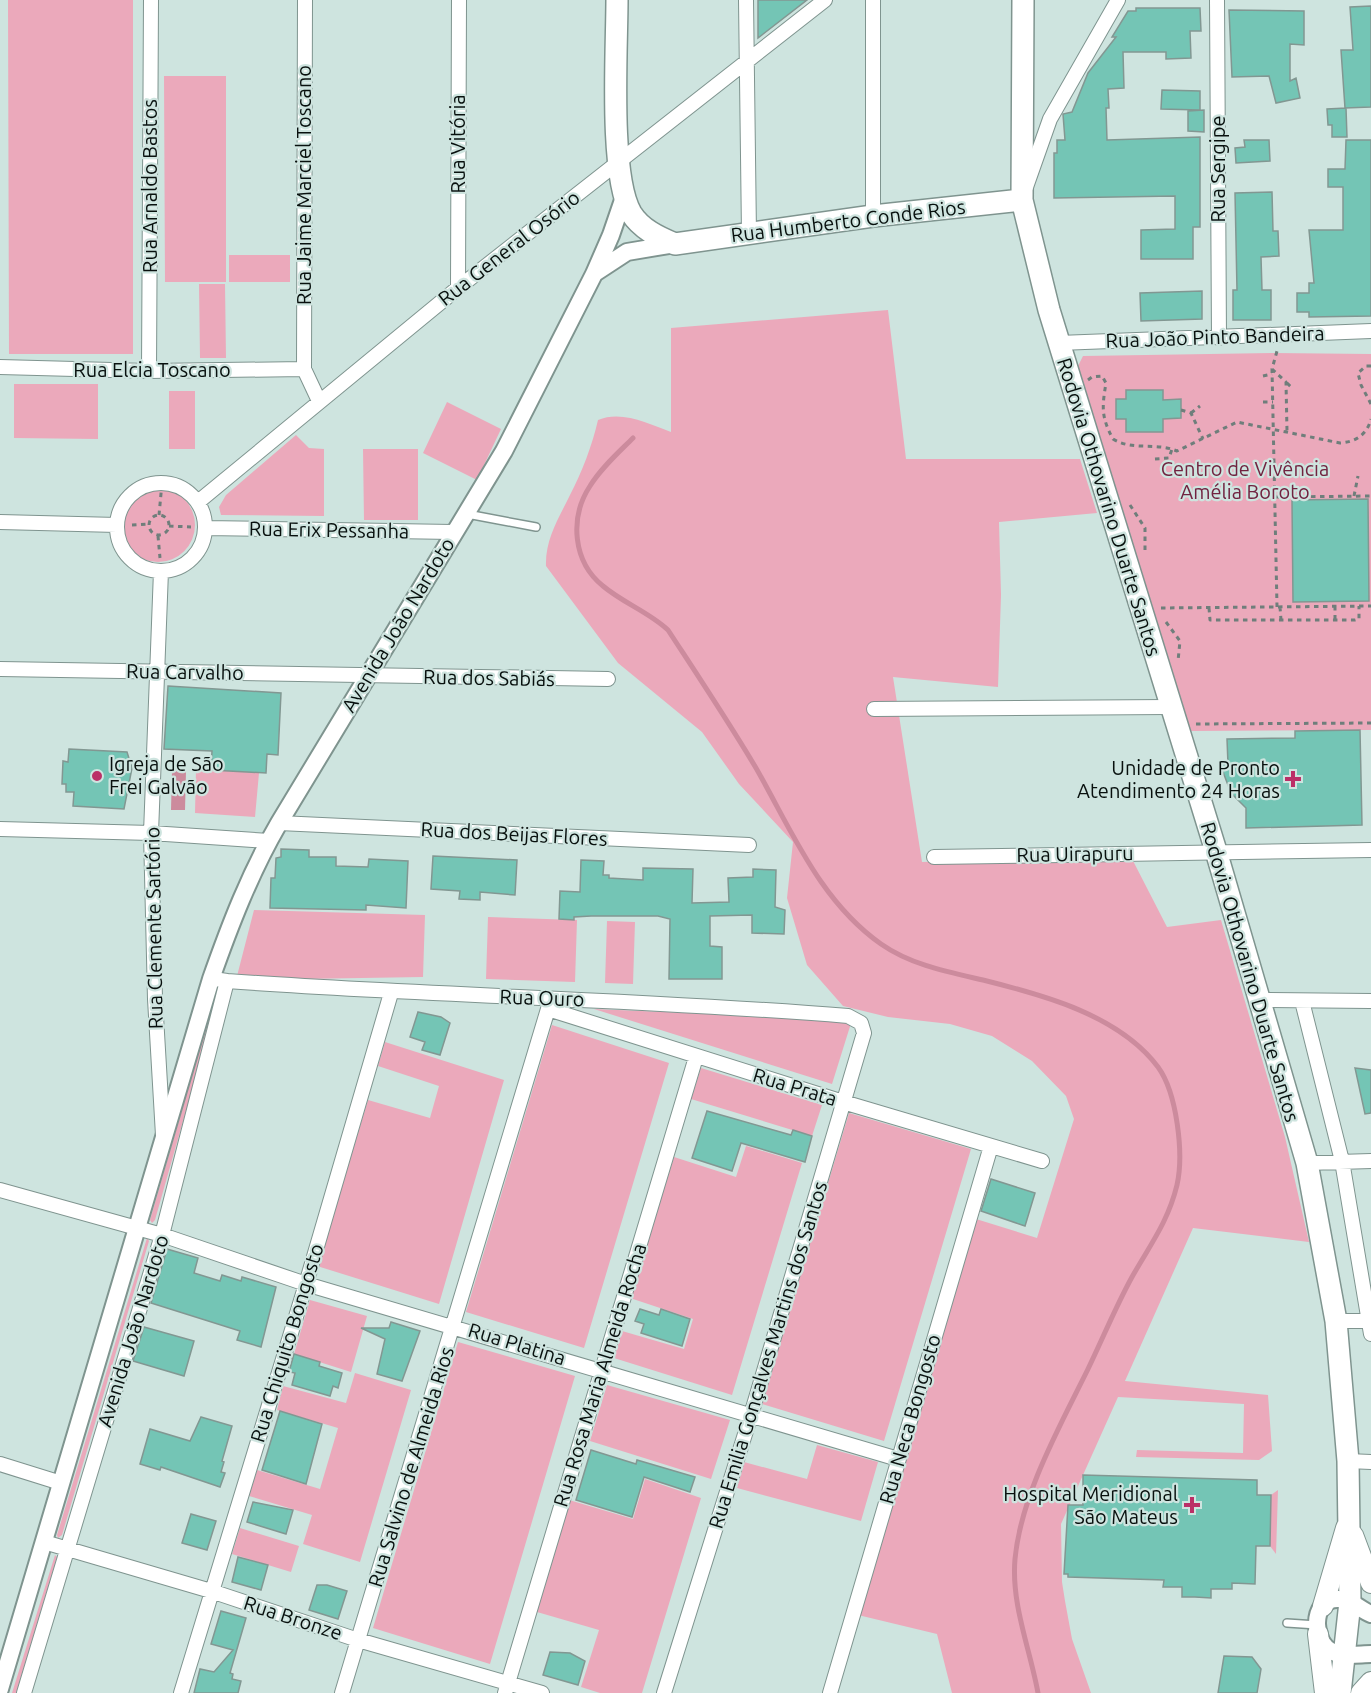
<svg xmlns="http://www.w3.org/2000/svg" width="1371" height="1693" font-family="Ubuntu,sans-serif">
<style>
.green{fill:#eba9bb}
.water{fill:#cc8b9d}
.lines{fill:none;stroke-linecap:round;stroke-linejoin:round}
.stream{stroke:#cc8b9d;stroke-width:5}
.building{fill:#74c5b5;stroke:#829792;stroke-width:1.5}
.service-casing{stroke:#7f948f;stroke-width:10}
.minor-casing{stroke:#7f948f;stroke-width:16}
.tertiary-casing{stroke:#7f948f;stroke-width:20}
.secondary-casing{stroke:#7f948f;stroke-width:22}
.primary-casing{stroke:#7f948f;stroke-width:24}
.path{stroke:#6f7e7b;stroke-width:3;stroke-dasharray:4.5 4.5;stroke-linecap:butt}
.service{stroke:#fff;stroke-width:7}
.minor{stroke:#fff;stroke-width:14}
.tertiary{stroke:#fff;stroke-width:16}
.secondary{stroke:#fff;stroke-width:20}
.primary{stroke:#fff;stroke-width:21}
.poi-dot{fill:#bb2f67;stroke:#cee4df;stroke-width:2}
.labels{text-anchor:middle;stroke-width:4.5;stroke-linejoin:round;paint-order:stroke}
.street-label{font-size:20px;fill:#08100e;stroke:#cee4df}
.park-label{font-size:20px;fill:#712340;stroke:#cee4df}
.poi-label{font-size:20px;fill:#08100e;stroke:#cee4df;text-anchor:end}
</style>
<rect width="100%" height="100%" fill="#cee4df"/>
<!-- green -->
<path class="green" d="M8,0H133V354H9Z
M164,76H226V282H165Z
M229,255H290V282H229Z
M199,284H225L226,358H200Z
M888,310L906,459H1080L1097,513L999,522L1001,595L998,687L893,677L922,862L1130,855L1167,927L1221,920L1285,1137L1309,1242L1193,1228L1125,1381L1268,1395L1272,1451L1259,1460L1136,1457L1137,1450L1243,1453L1244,1404L1118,1397L1061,1524L1062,1582L1065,1601L1072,1639L1091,1693H952L937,1634L858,1615L976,1219L1037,1238L1074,1119L1066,1096L1032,1061L992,1036L950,1024L888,1017L843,1006L807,965L787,898L793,842L739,784L702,732L618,663L546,566C545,539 559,518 570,495C582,472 592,446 598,420C622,410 649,424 671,432V328Z
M1273,353L1371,354V730L1190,731L1077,368L1083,356Z
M14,384H98V439L14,438Z
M169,391H195V449H169Z
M447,402L501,429L477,480L423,453Z
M296,435L309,448L324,449V516L221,515L219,507L226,495Z
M363,449H418V520H364Z
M121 525a37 37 0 1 1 74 0a37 37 0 1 1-74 0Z
M196,769L259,773L255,817L195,813Z
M254,910L425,915L423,977L236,980Z
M488,917L577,920L575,982L486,979Z
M607,921L635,922L633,984L605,983Z
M216,993L219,994L155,1220L152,1223L150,1220Z
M594,1009L852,1020L832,1084Z
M552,1025L669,1063L584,1348L466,1312Z
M385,1042L504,1080L439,1304L317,1266L368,1100L430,1118L439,1086L378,1066Z
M701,1068L822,1105L812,1136L691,1099Z
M849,1113L971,1149L884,1441L762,1404Z
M746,1146L802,1163L732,1395L614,1358L622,1331L684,1349L693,1319L630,1298L674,1157L736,1177Z
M147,1238L149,1241L62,1535L58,1538L57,1535Z
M310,1300L367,1316L351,1372L294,1354Z
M458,1342L575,1376L490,1664L373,1628Z
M355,1373L411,1390L360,1562L303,1544L312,1515L249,1496L257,1470L320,1489L338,1428L277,1410L283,1386L346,1403Z
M607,1385L730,1420L711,1479L590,1441Z
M817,1445L878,1462L861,1521L737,1488L744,1462L807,1479Z
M645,1479L701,1498L642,1693H600L581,1687L599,1630L537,1612L569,1500L633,1519Z
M1278,1490L1276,1554L1270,1546L1271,1495Z
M240,1528L299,1546L291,1572L232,1554Z
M55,1555L57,1557L16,1693H12Z"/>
<!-- water -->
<path class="water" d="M172,771H186L185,810H171Z"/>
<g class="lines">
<!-- stream -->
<path class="stream" d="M633,438C618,453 601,468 590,486C569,518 573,562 603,586C623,603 649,612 668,630C698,676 728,721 756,768C792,831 820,901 881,944C911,965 948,972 983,980C1043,995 1119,1015 1158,1067C1177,1093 1184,1154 1177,1185C1168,1222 1150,1245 1132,1277C1116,1306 1103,1338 1088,1369C1060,1426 1021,1495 1015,1559C1011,1604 1030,1649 1038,1693"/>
</g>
<!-- building -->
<path class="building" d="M758,0H807L758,38Z
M1371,6V107L1345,108L1341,50H1353L1350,7Z
M1136,8H1200L1201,31H1190L1191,58L1166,59V52H1123L1124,88L1108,89L1109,108H1106L1107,140L1200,137V227H1193V259H1141V230L1175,229V196L1054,198V153H1057V140H1065L1063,114L1072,112L1088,73L1116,37H1112L1128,11H1136Z
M1229,10L1304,11V45L1290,44V81L1296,78L1300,98L1276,103L1269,76L1232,77Z
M1162,90L1200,91V110L1161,109Z
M1346,108L1347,137H1332V125H1328L1327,109Z
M1204,110V132L1188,131V111Z
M1244,140H1269L1270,161L1236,163L1235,148L1245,147Z
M1346,140H1371V316L1309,317V312H1297V293H1309V283H1314L1309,230H1343V187H1328V169H1345Z
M1272,192L1273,231H1278L1279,256L1261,257L1262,290H1271V320H1233V290H1237L1235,193Z
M1202,291V319L1141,321L1140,293Z
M1126,390H1163V400L1181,399V418L1163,419V432H1126V419H1116V399H1126Z
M1368,499L1369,601L1293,602L1292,500Z
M168,686L281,693L278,755L267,754L266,773L211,770L212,751L164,749Z
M1360,730L1362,825L1246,828V808L1231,793L1220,764H1228L1227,739L1295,738V731Z
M69,749L127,752L132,768L124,809L73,806L74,792H66V784H62L63,761L68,762Z
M281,849L309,850V857H336V866L368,867L369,859L408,861L406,908L366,905V910L270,908L271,878H275L276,858L281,857Z
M433,856L517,860L515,895L480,892V900L459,899L460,891L431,889Z
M581,860L604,861L603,875H609V878L643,880V868L693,869L692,903L729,902L728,878L753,877V869L776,870L775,907L785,910L784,934L752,933V915L710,916V946L722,947V979H669L670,919L658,916H591L574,917V920L559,919L560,891L580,892Z
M418,1012L441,1017L450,1023L440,1055L422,1050L425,1042L410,1037Z
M1355,1068L1371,1070V1113L1365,1114Z
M707,1111L791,1135L793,1130L812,1136L805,1162L741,1143L732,1171L692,1158Z
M991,1179L1035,1193L1025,1226L981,1211Z
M167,1249L198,1258L194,1273L220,1281L222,1275L241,1281L242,1277L276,1287L261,1347L237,1340L240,1331L151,1303Z
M640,1309L659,1315L661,1309L690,1319L682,1346L641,1333L644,1324L635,1321Z
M391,1322L420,1331L402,1381L377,1374L385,1339L361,1328H389Z
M144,1327L194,1341L184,1376L133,1361Z
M294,1354L320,1362L319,1366L342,1373L338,1388L333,1386L330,1396L292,1385L295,1373L289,1372Z
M280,1411L322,1424L306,1484L262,1470Z
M201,1417L232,1426L222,1461L224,1462L221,1472L225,1473L220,1487L161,1467L160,1470L140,1464L150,1429L190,1441Z
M591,1450L636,1464L637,1460L695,1477L690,1492L644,1477L632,1517L576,1500Z
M1083,1475L1257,1480V1495H1271L1270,1546H1256L1255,1584L1232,1583V1589H1211V1598L1195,1597H1182V1587H1163L1164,1580L1068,1577V1574H1064L1068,1505H1083Z
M253,1502L293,1510L286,1534L247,1522Z
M191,1514L216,1521L207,1550L182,1543Z
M238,1557L268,1565L261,1590L232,1582Z
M317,1585H327L347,1591L338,1619L309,1610Z
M221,1611L246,1618L230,1673L233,1674L232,1679L241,1681L238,1693H194L200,1669L214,1672L233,1650L211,1644Z
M550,1652L570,1653L585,1661L578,1685L543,1675Z
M1224,1656L1252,1657L1261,1669L1257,1693H1218Z"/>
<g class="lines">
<defs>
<path id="service" d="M467,514L536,527
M1287,1623L1317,1625"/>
<path id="minor" d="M305,0L304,369L319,401
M746,0L749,234
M873,0V216
M1217,0L1219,338
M1026,187L1050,119L1118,0
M458,288L459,0
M1059,343L1371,331
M0,367L149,371L304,369
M149,371L151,0
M117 527a44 44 0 1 1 88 0a44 44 0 1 1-88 0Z
M198,502L458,288L825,0
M0,522L117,525
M205,528L453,532
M161,571L151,833L155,999L163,1135
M0,669L608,679
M874,709L1169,707
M279,823L749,845
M0,829L151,833L269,841
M934,857L1371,850
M227,981C434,996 641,999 848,1016L861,1023L864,1033L751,1415L664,1693
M1260,1000L1371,1001
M1302,1001L1342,1161L1371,1334
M548,1009L843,1102L1042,1161
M1307,1163L1371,1161
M0,1190L162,1235L306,1284L898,1459
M1336,1321H1371
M1348,1461L1371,1462
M0,1464L61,1483
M44,1542L211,1591L358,1640L542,1693
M24,1693L162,1235L227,981L220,980
M181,1693L306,1284L391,993
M342,1693L551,999
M505,1693L696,1057
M830,1693L991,1146"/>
<path id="tertiary" d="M595,273L627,252L675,244
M1371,1614C1360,1610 1350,1598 1337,1599C1310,1600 1312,1644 1333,1652C1344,1657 1360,1654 1371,1654
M0,1689L211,979C230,925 250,873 279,823L504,451L594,274L611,235L624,197"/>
<path id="secondary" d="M1353,1535L1371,1583
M1323,1606L1346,1528
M1318,1634L1325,1693
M1361,1693L1371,1682"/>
<path id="primary" d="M617,0C617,48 609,175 631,213C641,229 658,237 675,244L873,216L1022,200
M1023,0L1022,200L1049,310L1216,851L1307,1163L1336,1321L1348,1461L1350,1602L1340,1693"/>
</defs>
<!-- service casing -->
<use href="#service" class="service-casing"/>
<!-- minor casing -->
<use href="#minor" class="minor-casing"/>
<!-- tertiary casing -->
<use href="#tertiary" class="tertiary-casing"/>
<!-- secondary casing -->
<use href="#secondary" class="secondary-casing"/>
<!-- primary casing -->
<use href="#primary" class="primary-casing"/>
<!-- path -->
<path class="path" d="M1371,366H1366L1358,373L1361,385L1371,404
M1272,369L1286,382L1287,431
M1263,376L1272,374
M1088,380L1092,377L1102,376L1106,383C1102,407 1101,417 1113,439C1132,451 1156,442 1177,451L1237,422L1340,443C1355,442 1367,435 1371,419
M1287,383L1293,389
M1263,402H1273
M1181,410L1191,413L1203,439
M1191,413L1200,406
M1155,459L1169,458L1172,449
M1354,496L1358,476
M1275,497L1371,496
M1130,505L1145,528V554
M149 525a10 10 0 1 1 20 0a10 10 0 1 1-20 0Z
M159,515L162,483
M132,525L148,524
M169,526L191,527
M158,536L160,558
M1335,606V620
M1277,607L1272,369L1277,351
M1280,607L1281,620
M1161,608L1371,606
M1209,608L1210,620H1355L1359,619V606
M1166,622L1180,641L1178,661
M1196,724L1371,723"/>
<!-- service -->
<use href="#service" class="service"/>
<!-- minor -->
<use href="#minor" class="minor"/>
<!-- tertiary -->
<use href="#tertiary" class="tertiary"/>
<!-- secondary -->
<use href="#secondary" class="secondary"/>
<!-- primary -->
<use href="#primary" class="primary"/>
</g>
<!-- markers -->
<g class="poi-dot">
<circle cx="97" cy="776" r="6"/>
<path d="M1290 770h6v6h6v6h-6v6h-6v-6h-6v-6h6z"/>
<path d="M1189 1496h6v6h6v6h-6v6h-6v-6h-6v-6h6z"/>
</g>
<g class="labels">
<!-- street labels -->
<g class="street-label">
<text transform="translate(458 144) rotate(-90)" y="7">Rua Vitória</text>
<text transform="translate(1218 169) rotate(-90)" y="7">Rua Sergipe</text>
<text transform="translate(304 185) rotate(-90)" y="7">Rua Jaime Marciel Toscano</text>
<text transform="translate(150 186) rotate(-90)" y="7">Rua Arnaldo Bastos</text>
<text transform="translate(848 221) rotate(-7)" y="7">Rua Humberto Conde Rios</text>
<text transform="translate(509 248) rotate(-38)" y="7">Rua General Osório</text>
<text transform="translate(1215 337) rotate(-2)" y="7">Rua João Pinto Bandeira</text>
<text x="152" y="377">Rua Elcia Toscano</text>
<text transform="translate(1109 507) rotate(73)" y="7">Rodovia Othovarino Duarte Santos</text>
<text transform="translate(329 530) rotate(1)" y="7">Rua Erix Pessanha</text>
<text transform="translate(398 625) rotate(-59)" y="7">Avenida João Nardoto</text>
<text transform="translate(185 672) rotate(1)" y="7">Rua Carvalho</text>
<text transform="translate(489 678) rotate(1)" y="7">Rua dos Sabiás</text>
<text transform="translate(514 834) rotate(3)" y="7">Rua dos Beijas Flores</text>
<text transform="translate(1075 854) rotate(-1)" y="7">Rua Uirapuru</text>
<text transform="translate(154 928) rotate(-91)" y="7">Rua Clemente Sartório</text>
<text transform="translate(1250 972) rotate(74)" y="7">Rodovia Othovarino Duarte Santos</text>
<text transform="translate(542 998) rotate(2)" y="7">Rua Ouro</text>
<text transform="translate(795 1087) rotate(17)" y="7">Rua Prata</text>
<text transform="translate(133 1331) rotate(-73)" y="7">Avenida João Nardoto</text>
<text transform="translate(287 1343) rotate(-73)" y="7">Rua Chiquito Bongosto</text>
<text transform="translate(517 1344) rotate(17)" y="7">Rua Platina</text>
<text transform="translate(768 1355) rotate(-73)" y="7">Rua Emilia Gonçalves Martins dos Santos</text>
<text transform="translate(600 1375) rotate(-73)" y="7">Rua Rosa Maria Almeida Rocha</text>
<text transform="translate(910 1419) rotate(-74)" y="7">Rua Neca Bongosto</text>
<text transform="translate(411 1467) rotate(-73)" y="7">Rua Salvino de Almeida Rios</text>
<text transform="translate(293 1618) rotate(18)" y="7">Rua Bronze</text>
</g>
<!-- park labels -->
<g class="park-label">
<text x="1245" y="476">Centro de Vivência<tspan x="1245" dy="23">Amélia Boroto</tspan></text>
</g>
<!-- poi labels -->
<g class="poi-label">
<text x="109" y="771" text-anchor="start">Igreja de São<tspan x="109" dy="23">Frei Galvão</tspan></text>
<text x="1280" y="775">Unidade de Pronto<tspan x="1280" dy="23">Atendimento 24 Horas</tspan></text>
<text x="1178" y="1501">Hospital Meridional<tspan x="1178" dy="23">São Mateus</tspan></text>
</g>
</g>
</svg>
